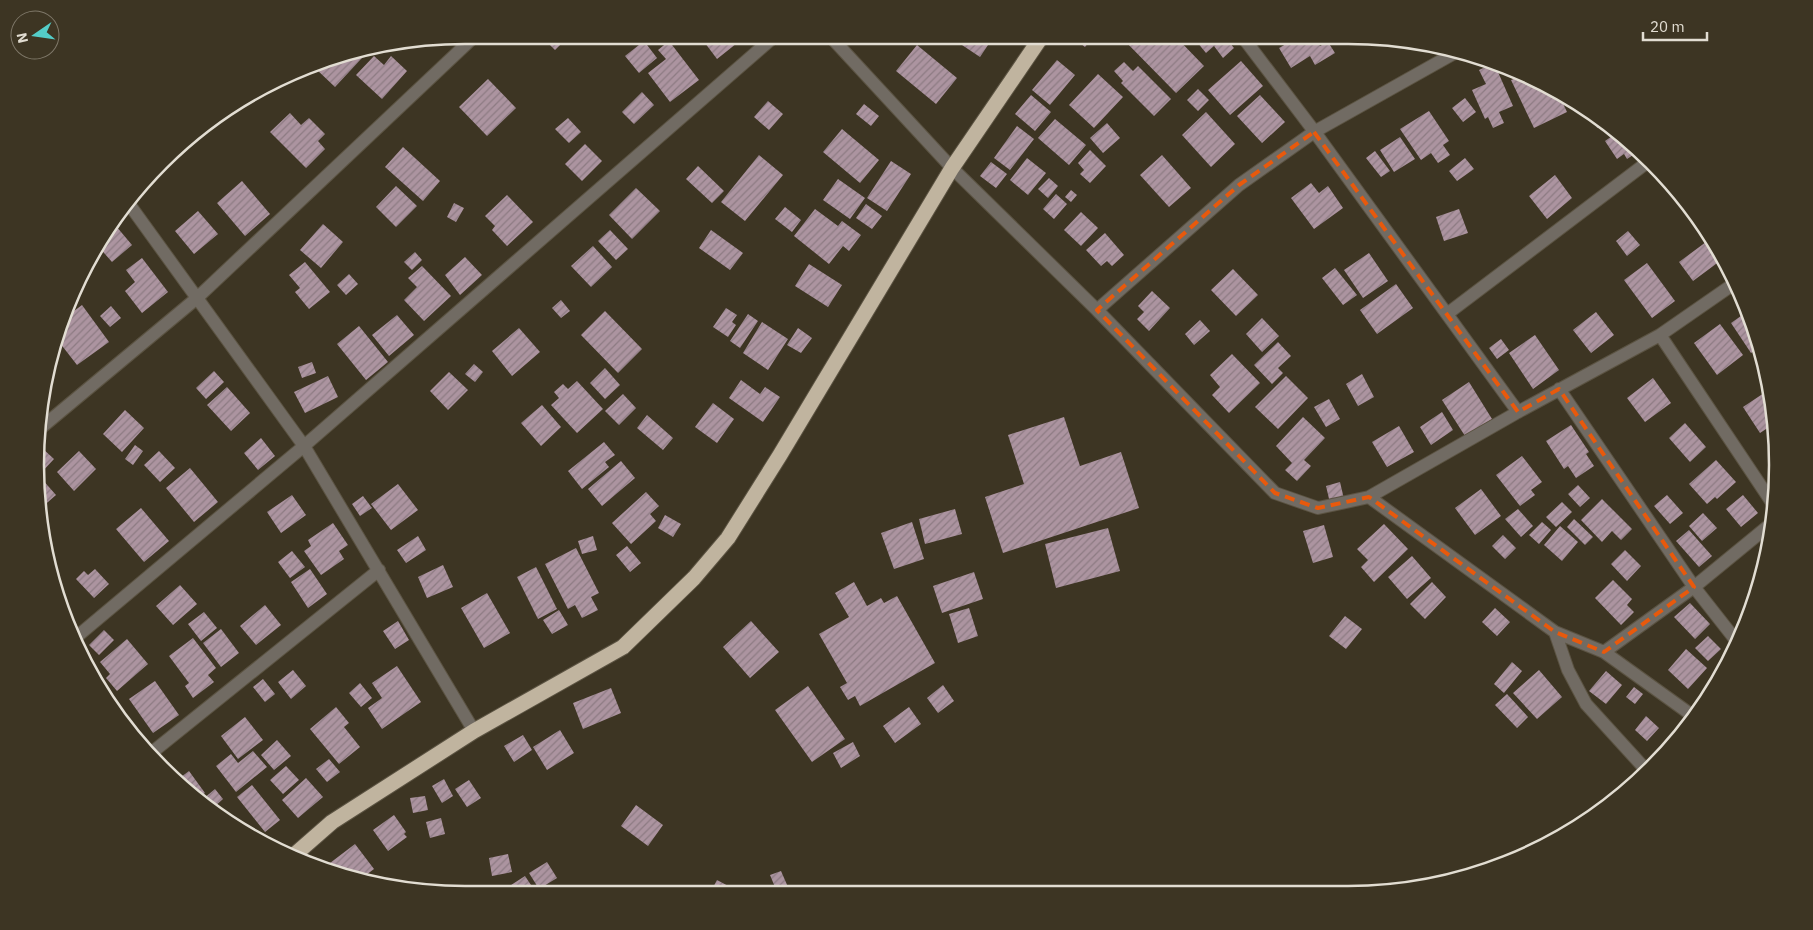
<svg xmlns="http://www.w3.org/2000/svg" width="1813" height="930" font-family="'IBM Plex Sans',sans-serif">
<style>
.building{fill:url(#building-hatch)}
.lines{fill:none;stroke-linecap:round;stroke-linejoin:round}
.street-casing{stroke:#5b5342;stroke-width:14}
.highway-casing{stroke:#5b5342;stroke-width:17}
.street{stroke:#716b63;stroke-width:12}
.highway{stroke:#c0b49f;stroke-width:15}
.marked{fill:none;stroke:#e8590c;stroke-width:4;stroke-dasharray:10 6;stroke-linejoin:round}
.rim{fill:none;stroke:#e2ddd2;stroke-width:2.5}
</style>
<defs>
<pattern id="building-hatch" width="6" height="6" patternUnits="userSpaceOnUse" patternTransform="scale(1.25)"><rect width="6" height="6" fill="#ac94a0"/><path d="M-1 1l2-2M0 6l6-6M5 7l2-2" fill="none" stroke="#8d7b83"/></pattern>
</defs>
<rect width="100%" height="100%" fill="#3d3523"/>
<!-- building -->
<path class="building" d="M540,35H570L555,50Z
M699,35H738L741,40L717,59Z
M959,35H962L994,36L980,57L956,41Z
M1071,36H1094L1085,47Z
M1120,36H1175L1204,66L1176,93Z
M1192,36H1224L1234,48L1223,58L1214,46L1206,53Z
M1300,36H1314L1320,46L1328,42L1335,53L1315,65L1310,56L1291,68L1279,48Z
M644,41L657,58L639,73L625,56Z
M669,41L699,80L670,102L648,73L666,59L658,50Z
M917,45L957,78L936,104L896,71Z
M357,53L362,58L335,87L316,69L327,58Z
M374,56L384,65L391,56L407,71L382,99L356,75Z
M1057,60L1075,75L1050,105L1032,90Z
M1241,61L1263,86L1230,115L1208,90Z
M1124,62L1133,71L1138,66L1171,99L1154,116L1121,83L1123,81L1114,71Z
M1494,63L1513,106L1499,112L1504,123L1493,128L1488,117L1485,119L1472,90L1486,84L1479,70Z
M1512,69L1538,79L1557,91L1567,112L1534,128L1511,80L1516,78Z
M1098,74L1123,97L1094,128L1069,105Z
M488,79L516,108L487,136L459,107Z
M1198,89L1209,100L1198,111L1187,100Z
M642,92L654,105L634,124L622,112Z
M1031,95L1051,112L1035,131L1015,114Z
M1260,95L1285,122L1262,143L1237,116Z
M1465,98L1476,112L1463,122L1452,108Z
M768,101L783,114L769,130L754,117Z
M864,104L879,116L871,126L856,114Z
M1429,111L1449,141L1443,145L1450,155L1438,163L1431,153L1421,160L1400,129Z
M1206,112L1235,144L1211,167L1182,135Z
M290,113L301,125L309,118L325,134L318,141L325,149L306,168L270,132Z
M1594,114L1610,124L1597,128Z
M568,118L581,132L569,143L555,129Z
M1055,119L1086,145L1069,165L1038,138Z
M1107,123L1120,138L1103,153L1090,138Z
M1017,126L1034,139L1010,170L994,158Z
M842,129L879,160L860,183L823,152Z
M1618,132L1639,151L1627,159L1624,154L1617,159L1605,141Z
M1400,137L1415,159L1394,172L1380,150Z
M585,144L602,161L582,181L565,164Z
M403,147L440,181L423,201L385,167Z
M1090,150L1106,166L1090,183L1080,174L1084,170L1078,163Z
M1375,151L1390,171L1381,177L1366,158Z
M759,155L783,175L745,221L721,202Z
M1162,155L1191,188L1169,207L1140,175Z
M1027,158L1046,173L1028,195L1010,180Z
M1465,158L1474,169L1457,181L1449,171Z
M891,161L911,174L887,211L867,198Z
M991,162L1007,174L996,188L980,176Z
M698,166L724,191L712,203L686,179Z
M1555,175L1572,198L1547,219L1529,196Z
M1049,178L1058,186L1048,198L1038,189Z
M838,179L865,198L850,219L823,200Z
M242,181L270,214L245,236L217,203Z
M1311,183L1319,193L1328,186L1343,208L1314,229L1291,198Z
M396,186L417,206L396,227L376,207Z
M636,188L660,211L632,239L609,215Z
M1071,190L1077,195L1071,202L1065,197Z
M1056,194L1067,204L1054,219L1043,209Z
M507,195L533,222L507,246L492,230L495,226L485,216Z
M454,203L464,208L456,222L447,217Z
M866,204L882,216L872,229L856,218Z
M785,207L801,220L792,232L775,219Z
M815,209L838,226L842,221L861,235L849,251L843,246L829,264L794,236Z
M1459,209L1468,233L1444,241L1436,217Z
M198,211L218,234L194,254L175,231Z
M1081,212L1098,228L1081,246L1064,230Z
M323,224L343,242L321,268L300,250Z
M116,226L132,245L112,262L97,245L101,238Z
M610,230L628,249L616,260L598,241Z
M711,230L743,253L730,270L699,248Z
M1628,231L1640,245L1627,256L1616,241Z
M1105,233L1124,255L1112,266L1107,261L1101,266L1086,250Z
M1706,242L1720,261L1693,281L1679,262Z
M593,246L612,267L591,287L571,266Z
M415,252L422,260L412,270L404,262Z
M1369,253L1388,281L1363,298L1344,270Z
M465,257L482,275L460,295L445,275Z
M142,258L168,292L142,313L125,291L135,282L126,270Z
M305,262L330,292L309,309L295,292L300,288L289,275Z
M1647,263L1675,301L1652,318L1624,280Z
M809,264L842,285L828,307L795,286Z
M422,266L451,296L424,321L404,300L417,287L408,278Z
M1335,268L1357,295L1343,305L1322,278Z
M1233,269L1258,295L1236,316L1211,290Z
M349,274L358,284L346,295L337,285Z
M1396,284L1413,308L1377,334L1360,310Z
M1152,291L1170,308L1149,331L1137,319L1144,312L1138,306Z
M561,300L570,311L561,318L552,308Z
M82,305L109,342L77,365L56,338L62,320Z
M111,306L121,318L110,327L100,316Z
M726,308L737,315L732,322L736,325L728,337L713,327Z
M605,311L642,349L618,373L581,335Z
M1748,311L1755,327L1760,347L1751,353L1731,323Z
M1596,312L1614,335L1591,353L1573,330Z
M748,314L758,321L740,348L730,341Z
M397,315L414,335L389,356L372,335Z
M1262,318L1279,336L1262,352L1246,334Z
M1200,320L1210,331L1194,345L1185,334Z
M762,322L788,339L768,370L743,353Z
M1720,324L1743,355L1717,375L1694,343Z
M359,326L388,362L366,380L337,344Z
M519,328L540,352L512,376L492,351Z
M798,328L812,338L801,353L787,345Z
M1535,335L1559,370L1533,389L1509,353Z
M1501,339L1509,350L1497,359L1489,348Z
M1278,342L1291,356L1278,368L1283,373L1272,384L1254,365Z
M1232,354L1260,383L1229,413L1212,395L1220,387L1210,375Z
M312,362L316,373L302,378L298,367Z
M474,364L483,372L475,382L465,374Z
M605,368L620,385L605,399L590,383Z
M214,371L224,382L206,399L196,388Z
M449,372L468,390L448,410L430,391Z
M1362,374L1374,397L1358,406L1346,384Z
M328,376L338,397L305,413L294,392Z
M1286,376L1308,398L1278,429L1255,407Z
M1653,378L1671,403L1645,422L1627,398Z
M741,380L760,394L765,387L780,397L763,422L729,398Z
M577,381L603,409L577,433L551,405L559,398L554,392L563,384L568,389Z
M1469,382L1492,419L1465,436L1442,400Z
M227,387L250,413L231,431L207,405Z
M1764,393L1774,408L1775,423L1760,433L1743,407Z
M623,394L636,408L619,425L605,411Z
M1329,399L1340,419L1326,427L1314,407Z
M713,403L734,419L717,443L695,427Z
M542,405L561,427L541,446L521,423Z
M125,410L144,428L122,452L103,434Z
M1442,412L1453,430L1431,445L1420,427Z
M647,415L673,438L663,450L637,428Z
M1064,417L1080,466L1121,452L1139,508L1003,553L985,497L1024,484L1008,435Z
M1303,417L1325,438L1304,460L1311,466L1297,481L1285,470L1292,463L1276,446Z
M1685,423L1706,447L1690,462L1669,438Z
M1571,425L1589,452L1586,454L1594,466L1576,478L1568,466L1564,469L1546,441Z
M1399,426L1414,452L1387,467L1372,442Z
M261,438L275,456L258,470L244,453Z
M604,442L615,455L605,462L609,467L582,489L568,471Z
M135,445L143,451L133,465L125,459Z
M42,448L54,459L40,474L41,450Z
M79,451L96,469L74,491L57,472Z
M159,451L175,468L160,482L144,465Z
M1522,456L1542,482L1531,490L1535,495L1520,506L1496,475Z
M1716,460L1736,482L1717,499L1715,497L1707,504L1689,484Z
M621,461L635,478L602,506L588,489Z
M190,468L218,502L194,522L166,488Z
M41,478L56,495L40,509V479Z
M1340,482L1344,499L1330,503L1326,486Z
M398,484L418,510L391,530L371,504Z
M1578,485L1590,498L1580,507L1568,494Z
M1481,489L1501,516L1475,535L1455,508Z
M646,492L659,506L650,514L656,521L631,544L612,523Z
M292,495L306,515L281,533L267,512Z
M1667,495L1683,513L1670,524L1654,506Z
M1743,495L1758,513L1741,527L1726,509Z
M363,496L372,508L360,516L352,504Z
M1602,499L1632,529L1621,540L1612,531L1602,542L1581,520Z
M1562,502L1572,512L1556,527L1546,517Z
M141,508L169,541L144,562L116,529Z
M955,509L962,534L925,544L919,519Z
M1518,509L1533,526L1521,537L1505,519Z
M1703,513L1717,528L1702,541L1689,526Z
M665,515L681,524L673,537L658,528Z
M1574,519L1593,537L1585,545L1567,527Z
M912,522L924,559L894,569L881,533Z
M1542,522L1551,530L1539,544L1529,535Z
M333,523L348,545L339,551L344,559L321,575L304,551L311,546L308,540Z
M1384,524L1408,549L1374,582L1361,567L1368,560L1357,549Z
M1324,525L1333,557L1313,563L1303,531Z
M1560,526L1578,542L1562,561L1544,545Z
M1108,528L1120,571L1056,588L1045,544Z
M1689,530L1712,556L1699,567L1676,541Z
M1503,535L1516,548L1505,559L1492,546Z
M418,536L426,550L406,563L397,550Z
M593,536L597,550L582,554L578,541Z
M627,546L641,563L630,572L616,555Z
M576,548L599,593L591,597L598,610L582,618L575,605L568,609L545,564Z
M1625,550L1641,566L1627,581L1611,564Z
M292,551L305,567L290,578L278,562Z
M1412,556L1431,578L1407,599L1388,577Z
M443,565L453,587L427,598L418,577Z
M536,567L557,609L538,619L517,577Z
M95,569L109,584L94,598L76,579L84,571L88,575Z
M310,569L327,594L308,608L291,582Z
M974,572L983,599L942,613L933,586Z
M1613,580L1632,599L1627,605L1634,612L1621,625L1595,598Z
M854,582L867,606L881,598L884,603L897,596L935,663L860,706L855,696L848,700L840,687L847,683L819,634L849,617L835,593Z
M1432,582L1446,597L1425,619L1410,604Z
M180,585L197,604L173,625L156,606Z
M487,593L510,633L484,648L461,608Z
M1690,603L1710,624L1695,639L1674,617Z
M265,605L281,625L256,645L240,626Z
M65,608L74,619L69,623L67,614Z
M969,608L978,636L958,643L949,614Z
M1495,608L1510,622L1497,636L1482,622Z
M559,610L568,625L552,634L543,620Z
M204,612L217,628L201,641L188,624Z
M1345,616L1362,629L1346,649L1329,636Z
M398,621L409,640L395,649L383,631Z
M751,621L779,652L750,678L723,647Z
M221,629L239,653L221,667L203,643Z
M104,630L114,640L99,655L89,645Z
M1708,636L1721,649L1708,661L1695,648Z
M193,638L216,668L208,675L214,682L193,698L185,686L189,683L169,656Z
M127,639L148,664L117,691L106,678L110,674L100,662Z
M1686,649L1707,668L1688,689L1668,670Z
M1512,662L1522,671L1504,693L1494,684Z
M397,666L421,702L382,729L368,708L382,698L372,683Z
M293,670L306,686L291,699L278,682Z
M1539,670L1562,697L1537,719L1513,693Z
M1606,671L1622,685L1606,704L1589,691Z
M263,679L275,694L265,702L253,687Z
M155,681L179,715L153,733L129,699Z
M360,683L372,698L361,707L349,693Z
M943,685L954,701L938,713L927,698Z
M808,686L845,739L812,762L775,710Z
M1634,687L1643,694L1635,704L1626,697Z
M611,688L621,713L583,729L573,703Z
M1507,694L1528,717L1517,728L1495,705Z
M336,707L349,723L344,727L360,747L339,764L310,729Z
M909,707L921,724L895,743L883,726Z
M1646,716L1659,728L1647,741L1635,730Z
M245,717L263,740L238,759L221,736Z
M560,730L574,753L547,770L533,747Z
M523,735L532,750L514,762L504,746Z
M277,740L291,756L274,770L261,755Z
M853,742L860,756L841,768L833,753Z
M253,751L267,767L236,792L216,766L231,754L238,763Z
M329,759L340,772L327,782L316,769Z
M286,766L299,780L283,794L270,780Z
M189,771L205,793L200,797L177,780Z
M306,778L323,797L298,818L282,800Z
M444,779L453,796L442,803L432,786Z
M469,780L481,798L467,807L455,789Z
M252,785L280,820L265,832L237,797Z
M215,789L223,799L214,807L203,799Z
M425,796L428,810L413,813L410,798Z
M636,805L663,825L648,846L621,826Z
M394,815L406,832L404,834L407,837L388,851L373,830Z
M441,818L445,834L430,838L426,822Z
M355,844L374,869L358,881L338,875L330,863Z
M508,854L512,872L492,876L489,858Z
M547,862L557,878L539,889L529,873Z
M781,871L788,887L777,892L770,875Z
M525,876L537,894H513L508,887Z
M717,880L732,888L729,893H710Z"/>
<g class="lines">
<defs>
<path id="street" d="M829,35L952,168L1097,310L1275,493L1318,508L1369,497L1518,412L1660,335L1735,283
M1242,36L1311,127L1518,412
M129,204L304,446L474,731
M1097,310L1239,185L1314,132L1460,50
M1447,314L1649,161
M1660,335L1775,507
M1559,389L1694,587L1738,643
M42,427L197,298L476,35
M1369,497L1555,632L1604,652L1693,716
M1555,632L1568,670L1586,704L1647,771
M74,639L304,446L776,35
M1604,652L1694,587L1772,523
M150,754L379,570"/>
<path id="highway" d="M292,857L332,822L474,731L623,647L694,578L728,538L780,455L952,168L1042,36"/>
</defs>
<!-- street casing -->
<use href="#street" class="street-casing"/>
<!-- highway casing -->
<use href="#highway" class="highway-casing"/>
<!-- street -->
<use href="#street" class="street"/>
<!-- highway -->
<use href="#highway" class="highway"/>
</g>
<!-- marked area -->
<path class="marked" d="M1314,132L1518,412L1559,389L1694,587L1604,652L1555,632L1369,497L1318,508L1275,493L1097,310L1239,185Z"/>
<!-- crop -->
<path d="M0 0H1813V930H0ZM465 44H1348A421 421 0 0 1 1769 465V465A421 421 0 0 1 1348 886H465A421 421 0 0 1 44 465V465A421 421 0 0 1 465 44Z" fill="#3d3523" fill-rule="evenodd"/>
<path class="rim" d="M465 44H1348A421 421 0 0 1 1769 465V465A421 421 0 0 1 1348 886H465A421 421 0 0 1 44 465V465A421 421 0 0 1 465 44Z"/>
<!-- north arrow -->
<g transform="translate(35 35) rotate(257)"><circle r="24" fill="#3d3523" stroke="#7f7869"/>
<path d="M0-4L9 19L0 12L-9 19Z" fill="#54cdc8"/>
<text y="-8" font-size="14" font-weight="bold" text-anchor="middle" fill="#e2ddd2">N</text>
</g>
<!-- scale -->
<path d="M1643 32v8h64v-8" fill="none" stroke="#e2ddd2" stroke-width="2.5"/>
<text x="1650" y="32" font-size="15" fill="#e2ddd2" stroke="#3d3523" stroke-width="4" paint-order="stroke">20 m</text>
</svg>
